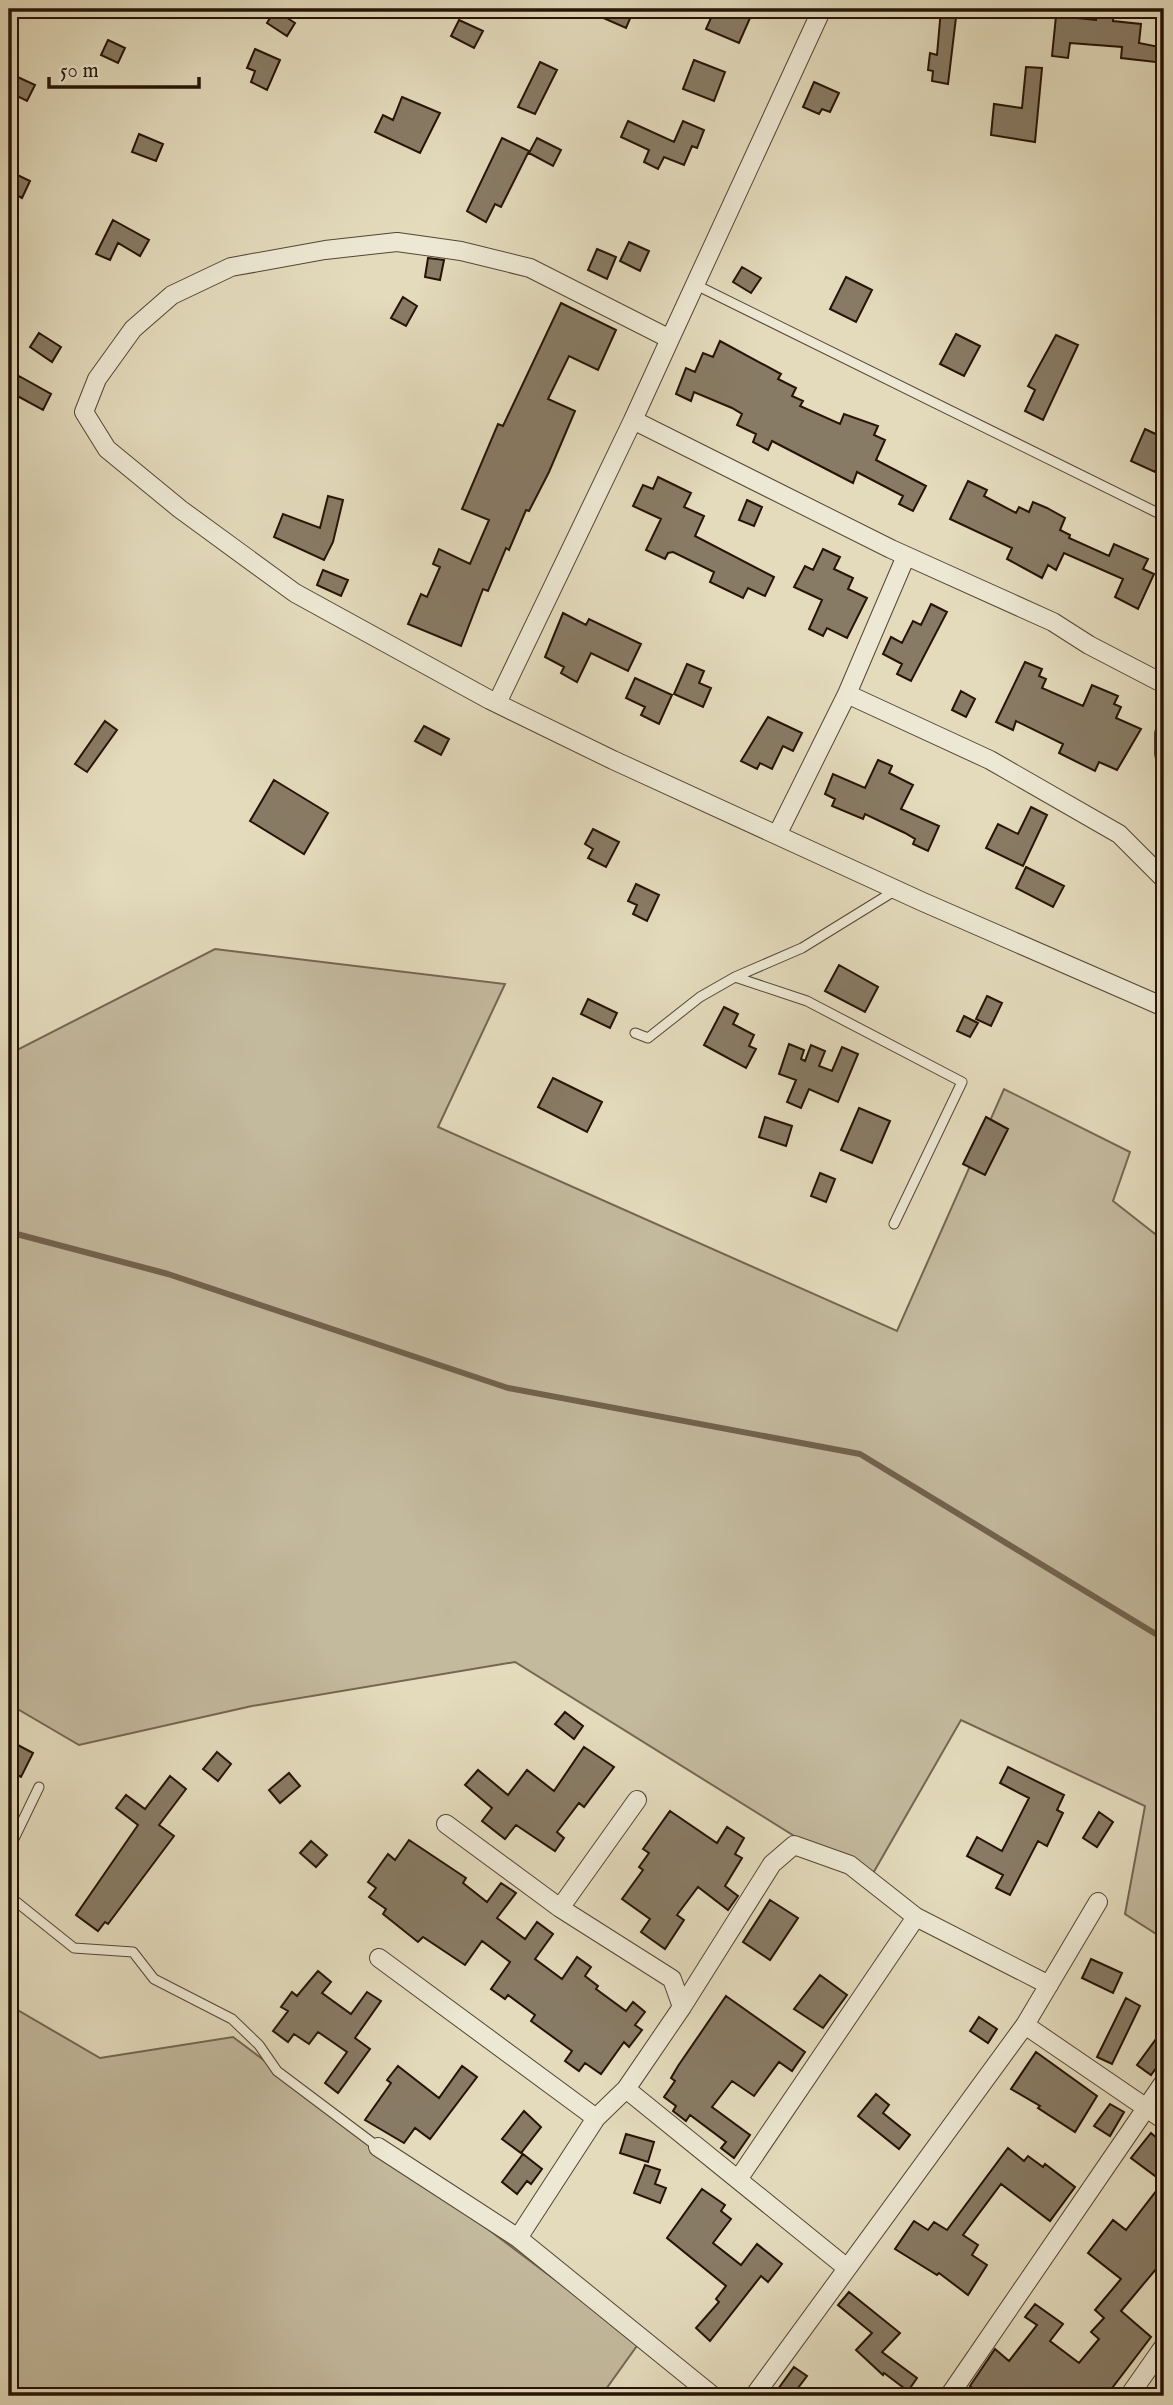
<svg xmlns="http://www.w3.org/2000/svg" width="1173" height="2405" font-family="'IM FELL English',serif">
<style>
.green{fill:#c3b99d;stroke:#746652;stroke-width:2}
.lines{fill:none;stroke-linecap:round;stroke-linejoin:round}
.stream{stroke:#71624e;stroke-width:6}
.building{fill:#887b65;stroke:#261306;stroke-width:2}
.lane-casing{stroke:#554534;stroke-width:11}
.street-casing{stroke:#554534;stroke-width:20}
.lane{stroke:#ede8d3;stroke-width:9}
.street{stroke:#ede8d3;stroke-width:18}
</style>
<rect width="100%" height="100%" fill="#e3dbbc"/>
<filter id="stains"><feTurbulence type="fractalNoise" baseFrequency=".00286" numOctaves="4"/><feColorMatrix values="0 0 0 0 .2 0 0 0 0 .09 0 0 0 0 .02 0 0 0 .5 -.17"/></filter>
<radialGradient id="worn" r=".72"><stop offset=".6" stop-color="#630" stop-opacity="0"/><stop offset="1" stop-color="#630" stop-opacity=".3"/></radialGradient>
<!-- green -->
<path class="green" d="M215,949L505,984L438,1127L897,1331L1004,1089L1130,1152L1113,1201L1164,1241V1939L1125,1914L1145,1806L961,1720L868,1882L515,1662L252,1706L79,1745L9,1704V1054Z
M9,2005L100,2058L233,2037L639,2343L601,2396H9Z"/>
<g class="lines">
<!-- stream -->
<path class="stream" d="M9,1232L168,1274L508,1388L860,1454L1164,1639"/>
</g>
<!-- building -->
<path class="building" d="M583,9H621L632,14L626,28Z
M715,9H754L739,43L706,29Z
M941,9H957L948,84L932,81L933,71L928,70L930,53L937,55Z
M1097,9H1114L1113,21L1141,24L1139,43L1164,48V63L1121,58L1122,47L1070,43L1068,58L1052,56L1056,16L1096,20Z
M275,10L295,23L287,36L267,23Z
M459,20L483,31L474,48L451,36Z
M108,40L125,48L118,63L101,55Z
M255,49L280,60L267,90L251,82L255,71L247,68Z
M694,60L725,72L714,101L683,89Z
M540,62L557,70L535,114L518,107Z
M1026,67L1042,68L1035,142L991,135L994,104L1022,108Z
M9,73L35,85L27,101L9,92Z
M814,82L839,93L830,112L822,109L819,114L803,107Z
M402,97L440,113L420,153L375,132L383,115L393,120Z
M628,121L674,142L683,121L704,130L697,148L692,146L684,165L664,157L658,169L644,162L649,150L621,137Z
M139,134L163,144L156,161L132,152Z
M502,138L529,151L501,207L495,204L486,222L467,211Z
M537,138L561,150L553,166L529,153Z
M9,171L30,181L22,198L9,191Z
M113,220L149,240L140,256L118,243L110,260L96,254Z
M629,242L649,251L640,271L620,261Z
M597,249L616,257L607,279L588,270Z
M428,258L444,260L440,280L425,277Z
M742,267L761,278L751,293L733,282Z
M846,277L872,290L856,322L830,309Z
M403,297L417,306L406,326L391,318Z
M561,303L616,330L598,370L569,356L548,399L575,411L549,472L529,511L526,510L509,550L506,548L488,591L483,589L461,646L408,624L421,594L427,597L440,567L433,564L439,549L470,564L489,520L462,509L498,424L503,426Z
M39,333L61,347L52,362L30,347Z
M956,334L980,346L964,376L940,364Z
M1056,335L1078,345L1043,420L1025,411L1035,390L1028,386Z
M720,341L781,374L778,379L796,388L792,396L803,401L800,406L840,424L844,414L878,426L874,435L885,440L876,460L926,486L913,511L899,504L903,496L857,472L853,483L772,441L768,450L753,442L756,434L737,425L742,414L732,408L694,392L691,401L676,394L686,368L695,372L703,353L713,357Z
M19,376L51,394L43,410L10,392Z
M1145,429L1164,438V450L1155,472L1131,461Z
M658,477L691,493L684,507L704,516L695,536L774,577L765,596L748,588L743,598L710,582L714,572L673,552L668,553L665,559L646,550L661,519L633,506L643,485L653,489Z
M968,481L987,490L984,496L1016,513L1019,507L1029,512L1033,502L1047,508L1065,518L1060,530L1070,535L1069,538L1109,556L1114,544L1148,559L1143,569L1154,574L1138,609L1115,597L1123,579L1064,553L1056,570L1048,565L1042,578L1007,559L1012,548L950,519Z
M328,496L343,500L333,542L324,560L274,537L283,514L320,528Z
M747,500L762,507L754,526L739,520Z
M823,549L840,557L834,569L853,578L848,589L867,598L847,638L827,628L823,636L809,629L822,600L794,587L805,566L813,570Z
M323,570L348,580L341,596L317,585Z
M931,604L947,612L911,681L897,674L902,664L883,654L891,637L902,643L913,621L921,625Z
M563,613L586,625L589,619L641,644L628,671L591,653L577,682L561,673L564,667L545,657Z
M1025,662L1042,669L1039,676L1046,679L1042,688L1083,706L1092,685L1118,696L1114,704L1121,707L1116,718L1141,729L1117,770L1099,762L1095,771L1059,753L1063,744L1016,721L1013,730L996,722Z
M687,664L704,671L699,683L711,688L703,707L674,694Z
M635,678L672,695L659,724L641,715L645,707L626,698Z
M961,691L975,699L966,717L952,710Z
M768,717L802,733L793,751L783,746L772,769L760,763L757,769L741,761Z
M105,721L117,730L87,772L75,764Z
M424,726L449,739L441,755L415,741Z
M878,760L892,766L889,773L913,785L901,809L939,826L928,851L913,844L915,839L905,833L865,814L863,819L832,806L835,799L825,794L833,774L865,788Z
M274,780L328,813L304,854L250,821Z
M1031,807L1047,815L1023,866L986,848L998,824L1018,834Z
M593,829L619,842L606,867L588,858L593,849L585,844Z
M1026,867L1064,886L1053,907L1016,888Z
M636,884L659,895L647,921L633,914L637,905L628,901Z
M839,965L878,987L865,1012L825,991Z
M987,996L1002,1003L991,1026L976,1019Z
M588,999L617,1013L610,1028L581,1014Z
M724,1007L738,1014L733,1024L754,1035L749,1046L756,1049L746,1068L704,1045Z
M964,1016L978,1023L970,1037L957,1031Z
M789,1044L804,1050L801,1059L805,1061L811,1045L825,1051L819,1066L832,1071L842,1047L858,1054L838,1102L809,1089L801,1108L787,1102L796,1080L779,1074Z
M553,1078L602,1102L587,1132L538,1107Z
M859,1108L890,1121L872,1163L841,1150Z
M765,1117L792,1126L786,1146L759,1137Z
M986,1117L1008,1129L985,1175L963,1164Z
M820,1173L835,1179L826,1202L811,1196Z
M565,1712L583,1726L574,1739L555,1724Z
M14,1743L33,1753L21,1777L9,1771V1753Z
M584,1747L614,1767L584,1807L579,1803L557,1832L564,1838L555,1851L516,1825L505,1839L482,1821L492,1808L465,1785L478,1770L508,1795L527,1770L554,1791Z
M217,1752L231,1764L218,1781L203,1769Z
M1008,1767L1064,1795L1057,1810L1063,1813L1047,1846L1038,1841L1010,1895L996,1888L1003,1875L967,1856L977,1837L1002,1851L1029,1798L1000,1783Z
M289,1773L300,1786L280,1803L269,1790Z
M170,1776L186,1789L159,1825L174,1836L108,1924L105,1922L98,1931L76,1915L138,1825L116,1808L126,1795L145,1809Z
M670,1811L717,1843L727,1827L744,1838L735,1854L742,1858L725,1886L738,1896L728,1910L698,1887L677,1915L684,1920L665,1949L641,1932L650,1919L622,1899L643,1870L639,1867L649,1853L643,1849Z
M1099,1812L1113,1822L1097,1847L1083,1838Z
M409,1840L466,1878L463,1883L487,1902L501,1883L516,1893L497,1918L525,1939L537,1922L553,1934L535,1959L562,1979L577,1957L591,1967L585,1976L598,1986L596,1989L626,2011L633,2002L645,2012L635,2025L642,2030L629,2047L624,2042L601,2074L585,2063L579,2071L565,2061L572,2051L531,2021L535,2015L508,1995L505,1999L491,1989L510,1962L482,1941L465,1965L423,1937L418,1942L383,1914L386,1909L369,1897L376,1888L368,1882L388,1854L395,1860Z
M311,1841L327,1855L316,1867L300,1853Z
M770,1900L798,1918L770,1960L743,1942Z
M1091,1959L1122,1973L1113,1993L1082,1978Z
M318,1971L331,1982L322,1993L351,2014L367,1992L381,2001L355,2038L370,2049L338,2093L325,2083L347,2052L318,2032L309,2044L294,2034L288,2042L273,2031L288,2011L281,2007L292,1992L297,1996Z
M820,1975L847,1995L823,2028L794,2009Z
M726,1996L805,2052L792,2071L779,2062L754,2096L732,2081L712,2107L750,2135L734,2158L721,2148L726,2142L690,2115L686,2121L673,2111L676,2106L664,2097L675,2081L671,2078L678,2066Z
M1126,1998L1140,2006L1112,2064L1097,2057Z
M979,2017L997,2029L988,2043L970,2031Z
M1164,2028V2057L1151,2075L1137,2065Z
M1036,2052L1097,2096L1075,2132L1038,2108L1040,2106L1011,2089Z
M398,2066L439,2098L462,2066L477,2077L430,2139L415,2128L404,2143L365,2120L391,2083L387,2080Z
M876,2094L889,2105L883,2113L910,2135L899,2149L858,2116Z
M1110,2104L1124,2112L1110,2136L1094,2126Z
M524,2111L541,2127L521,2153L502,2139Z
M1151,2133L1164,2144V2275L1156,2269L1121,2311L1151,2337L1106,2396H982L970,2386L995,2349L1009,2361L1037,2325L1025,2317L1035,2304L1063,2324L1050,2341L1079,2363L1099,2339L1091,2332L1104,2318L1095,2310L1121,2279L1088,2253L1113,2220L1126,2230L1163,2182L1131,2158Z
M626,2134L654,2142L648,2162L620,2153Z
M1008,2148L1024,2161L1028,2156L1043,2167L1045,2164L1075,2187L1050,2221L1001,2184L963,2235L978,2245L972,2255L987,2265L968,2295L939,2273L937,2275L895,2249L914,2221L928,2230L934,2222L947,2230Z
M523,2154L542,2169L531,2184L527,2181L517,2194L502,2182Z
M645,2165L660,2170L655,2184L666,2188L660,2203L634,2193Z
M702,2189L725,2205L721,2211L731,2219L713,2243L741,2265L757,2244L782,2264L768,2282L761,2276L710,2341L696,2328L719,2302L716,2299L726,2286L667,2238Z
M849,2292L900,2333L882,2352L917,2378L908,2391L884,2373L883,2375L856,2350L872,2333L838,2305Z
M794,2367L807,2376L792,2396H773Z"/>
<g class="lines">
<defs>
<path id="lane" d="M696,285L1164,516
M735,977L807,1001L962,1082L894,1224
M635,1033L648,1038L700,997L735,977L802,948L896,890
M9,1849L39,1787
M9,1896L74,1948L133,1952L154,1979L232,2019L259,2045L277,2071L378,2147"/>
<path id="street" d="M670,339L822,9
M1164,684L1089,645L1053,622L891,549L633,420L670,339L530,268L461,251L397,242L325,250L231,267L172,295L133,329L97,379L84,412L107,449L180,509L295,593L490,700L613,760L923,902L1164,1007
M847,694L990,760L1119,834L1164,879
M497,703L633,420
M1164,733V754
M777,835L847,694L906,556
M446,1824L560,1908L672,1979L682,2007L626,2089
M560,1908L637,1800
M379,1958L596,2118
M682,2007L772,1864L794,1845L850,1865L916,1917
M1025,2025L1098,1902
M378,2147L518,2238
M739,2178L916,1917L1049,1985
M713,2396L518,2238L596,2118L626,2089L847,2268
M754,2396L1025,2025L1164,2120
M949,2396L1164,2082
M1129,2396L1164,2346"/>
</defs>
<!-- lane casing -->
<use href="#lane" class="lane-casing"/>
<!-- street casing -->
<use href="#street" class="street-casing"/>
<!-- lane -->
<use href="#lane" class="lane"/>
<!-- street -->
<use href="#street" class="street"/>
</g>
<!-- margin -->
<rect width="1173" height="2405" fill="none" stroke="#e3dbbc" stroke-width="35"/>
<rect x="10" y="10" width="1152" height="2384" fill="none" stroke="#261306" stroke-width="3.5"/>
<rect x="18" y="18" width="1138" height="2370" fill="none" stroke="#261306" stroke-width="2"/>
<!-- scale -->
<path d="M49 77v10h150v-10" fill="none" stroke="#261306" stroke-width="3.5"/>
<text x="60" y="77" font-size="21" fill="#261306" stroke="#ede8d3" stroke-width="5" paint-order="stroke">50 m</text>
<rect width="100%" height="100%" filter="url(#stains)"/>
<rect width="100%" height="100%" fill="url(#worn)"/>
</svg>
